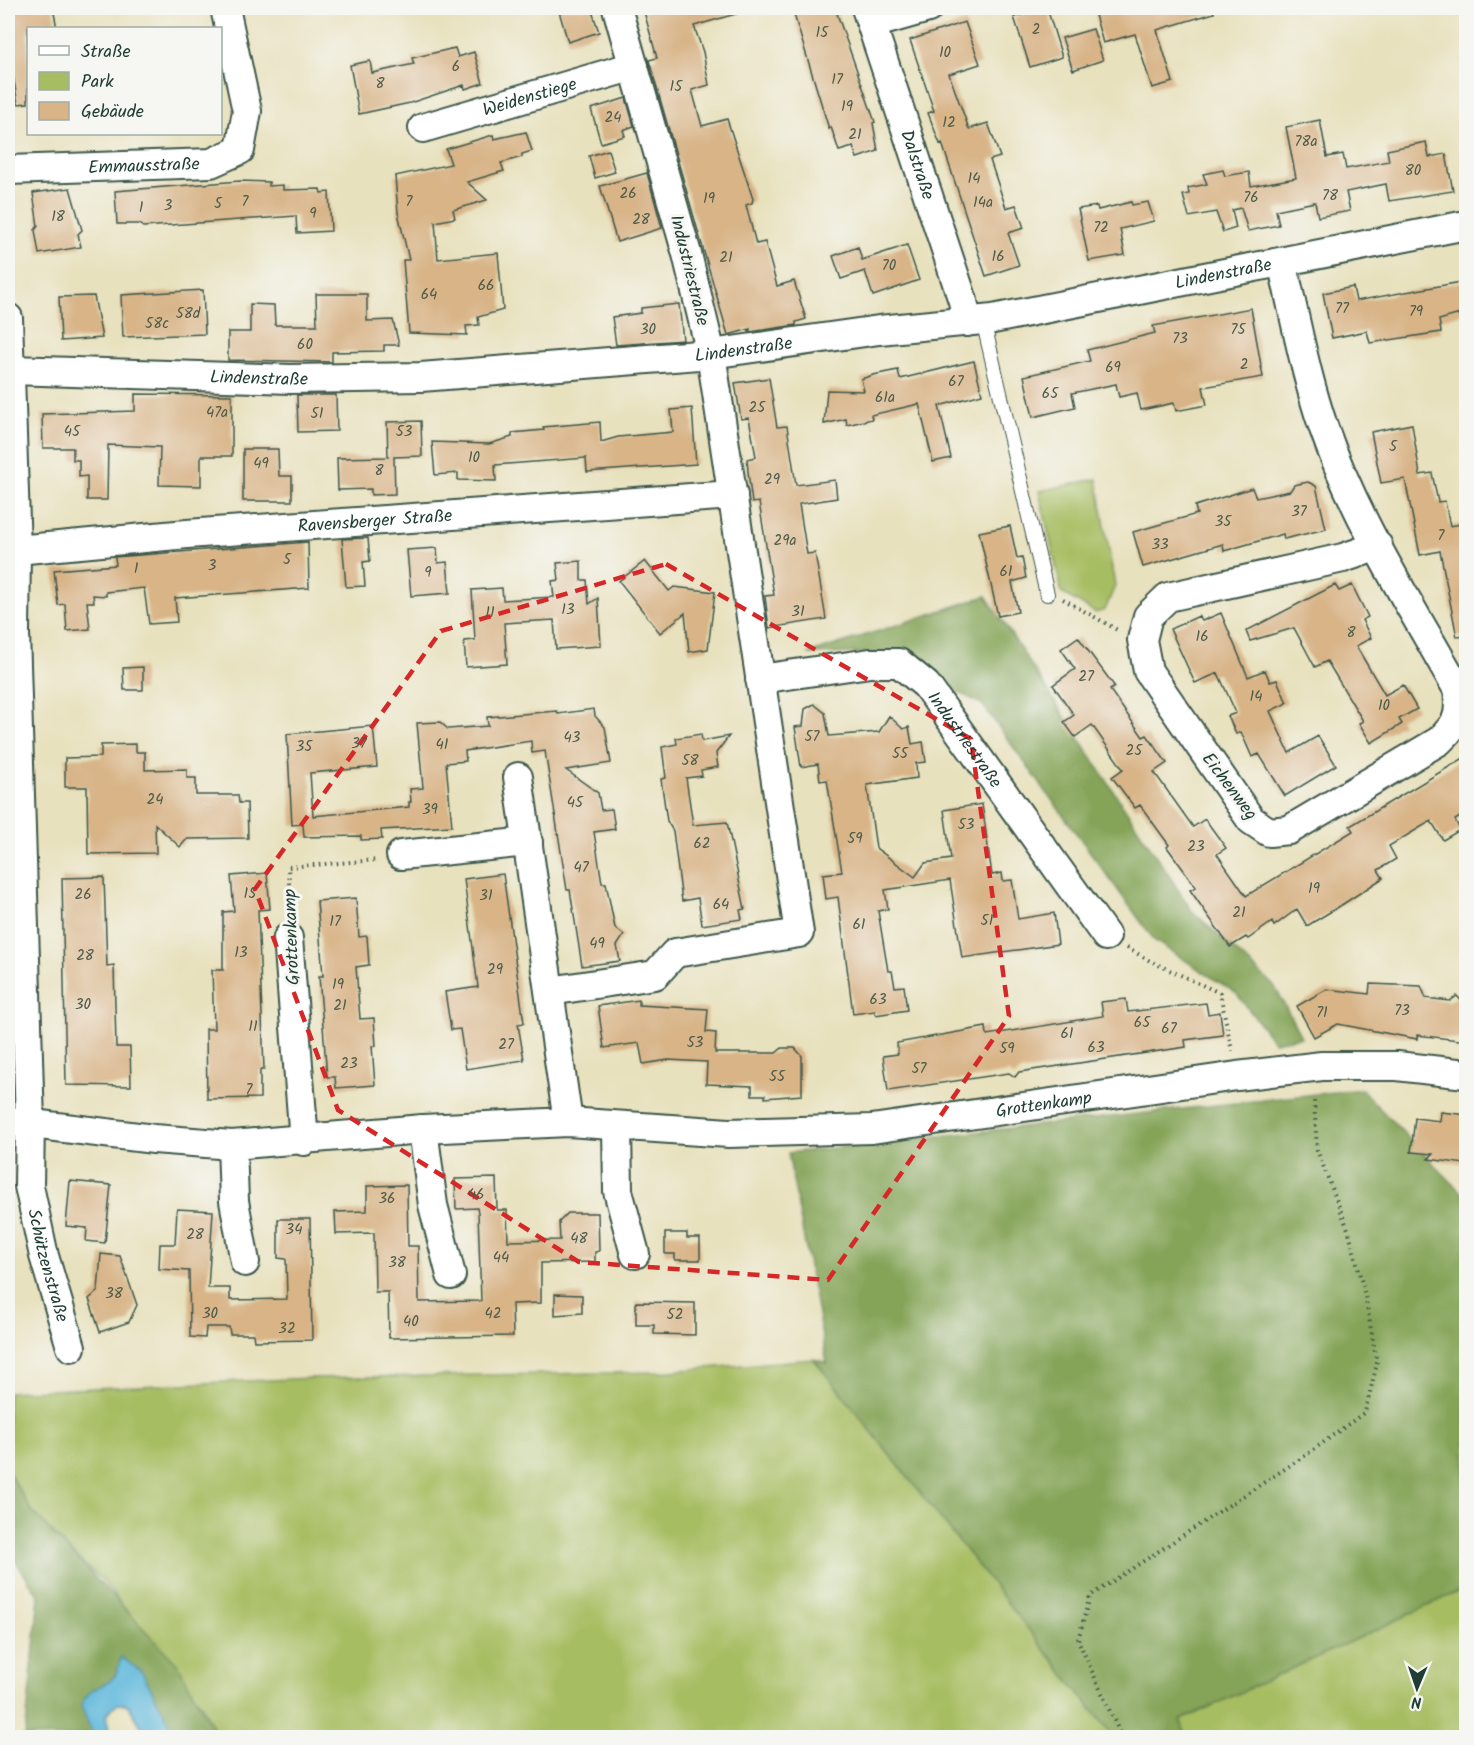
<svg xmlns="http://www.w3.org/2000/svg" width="1474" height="1745" font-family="Kalam,sans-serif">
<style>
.green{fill:#a7bd62;stroke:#637d4b;stroke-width:1.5}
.forest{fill:#85a458;stroke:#527046;stroke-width:1.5}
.water{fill:#5fb8dc;stroke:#3f7a88;stroke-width:1.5}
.building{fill:#d8b487}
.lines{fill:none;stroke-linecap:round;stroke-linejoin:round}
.lane-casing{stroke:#3d5649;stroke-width:16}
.street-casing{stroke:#3d5649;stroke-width:32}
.path{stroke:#3d5649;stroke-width:4;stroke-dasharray:1.5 4.5;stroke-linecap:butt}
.lane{stroke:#fff;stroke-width:14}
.street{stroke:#fff;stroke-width:28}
.marked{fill:none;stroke:#d62828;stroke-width:4.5;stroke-dasharray:12 8;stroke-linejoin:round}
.labels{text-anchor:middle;stroke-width:6;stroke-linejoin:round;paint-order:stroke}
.number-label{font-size:15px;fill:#4d5b49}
.street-label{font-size:18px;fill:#1f3d34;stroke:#f6f6f2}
</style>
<rect width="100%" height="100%" fill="#f6f6f2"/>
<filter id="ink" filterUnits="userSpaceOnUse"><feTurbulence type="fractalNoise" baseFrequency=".0167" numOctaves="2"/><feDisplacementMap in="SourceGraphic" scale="12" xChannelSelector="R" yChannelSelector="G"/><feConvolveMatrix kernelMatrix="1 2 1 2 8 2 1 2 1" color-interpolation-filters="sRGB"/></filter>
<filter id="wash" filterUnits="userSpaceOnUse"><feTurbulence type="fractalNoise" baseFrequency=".008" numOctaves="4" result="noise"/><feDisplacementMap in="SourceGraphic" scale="24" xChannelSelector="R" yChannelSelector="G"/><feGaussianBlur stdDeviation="1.35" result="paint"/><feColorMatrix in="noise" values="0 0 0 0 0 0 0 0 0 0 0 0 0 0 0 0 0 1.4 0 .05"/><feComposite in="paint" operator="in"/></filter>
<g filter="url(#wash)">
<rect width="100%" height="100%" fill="#e8e1bd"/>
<!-- green -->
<path class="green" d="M1097,479L1115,586L1105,610L1096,613L1062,593L1039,491Z
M814,1359L1114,1737H219L201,1704L103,1581L25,1512L8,1479V1392L311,1378L659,1372Z
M1466,1588V1737H1185L1181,1720Z"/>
<!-- forest -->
<path class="forest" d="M986,596L1192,911L1275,987L1301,1037L1274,1042L1236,993L1155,941L982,704L899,663L867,653L808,654Z
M1361,1089L1466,1197V1588L1181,1720L1185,1737H1114L814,1359L827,1363L788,1153Z
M8,1471L31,1510L178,1665L217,1737H148L128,1705C116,1701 113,1707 106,1716L111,1737H25L39,1596L8,1550Z"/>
<!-- water -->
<path class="water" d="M121,1657L142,1672L177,1737H148L128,1705C116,1701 113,1707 106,1716L111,1737H93L81,1705C96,1675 114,1696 121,1657Z"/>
<g id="blocks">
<!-- building -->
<path class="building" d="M8,8H53L57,28H28V103L18,104L8,46Z
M558,8H591L599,32L568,42Z
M643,8H738L739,13L694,26L703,52L709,85L692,90L702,126L727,119L753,199L752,203L746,205L756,244L765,242L777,286L794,281L806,319L796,322V325L750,332V329L728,335L650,64L649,60L657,58Z
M792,8H835L875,122L873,123L878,151L857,158L853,147L839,151L831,127L829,129Z
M1047,8L1062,57L1030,67L1014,17Z
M1093,8H1213L1214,13L1157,30L1173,82L1152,88L1135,34L1103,43Z
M965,22L980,64L949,74L969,129L988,123L1000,157L990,160L1006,208L1016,205L1024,228L1008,233L1019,265L986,276L942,143L940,144L928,113L934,111L910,40Z
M1093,29L1103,60L1073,70L1062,38Z
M455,48L458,57L474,52L483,83L465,89L464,85L410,103L359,114L350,65L370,61L372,73L414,64L412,58Z
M626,98L634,126L623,130L625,136L601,143L591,109Z
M1320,120L1327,157L1343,154L1346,169L1389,161L1387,150L1426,142L1429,157L1446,154L1453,191L1389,201L1386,184L1346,192L1350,211L1318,217L1315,202L1276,210L1279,225L1248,231L1241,208L1232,210L1236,228L1223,232L1216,212L1189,217L1183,195L1189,194L1188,188L1207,184L1203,174L1223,170L1225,176L1249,172L1251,186L1296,178L1286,127Z
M526,132L532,151L522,154V157L501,163L504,171L467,182L487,200L453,210L455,218L435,222L438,259L498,253L503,310L478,317L479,325L466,326L467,335L409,333L403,260H409L398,213L395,176L451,164L446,149L493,135L494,139Z
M608,150L615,172L595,178L589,156Z
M647,173L662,228L617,242L600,186Z
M240,181L269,182V186L283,185V190L320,189L321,193L329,192L331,231L297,233L296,216L143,227L140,224H117L115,191Z
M70,188L82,230L78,234L81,247L39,254L35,230L38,226L33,193Z
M1131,202L1132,205L1148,202L1154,221L1120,229L1125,255L1089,261L1078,209L1097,206L1098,210Z
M907,245L919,280L873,296L865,271L841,279L833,256L858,247L862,260Z
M1467,281V312L1439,320L1441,332L1370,343L1367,331L1332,338L1323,293L1353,287L1356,301Z
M203,290L205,334L123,337L121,295Z
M316,294H367V321L393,320L399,345H384V351L332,352V362L228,360V332H250V304L274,305L275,325H317Z
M94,296L102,338L61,341L59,297Z
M679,304L683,340L616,345L612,317L641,313V308Z
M1251,308L1263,377L1203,387L1207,405L1176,411L1174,403L1141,410L1137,393L1119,397L1116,384L1072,393L1075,407L1033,417L1024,376L1090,361L1087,350L1155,333L1153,326Z
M974,361L982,394L939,406L951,458L933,462L919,404L871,415L872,419L847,425L846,419L824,424L827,390L864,391L861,379L873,375L898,370L900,379Z
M769,378L777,427L787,426L796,485L835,480L837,498L799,504L807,554L815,553L826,619L769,628L765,596L774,595L759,502L752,503L748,472L747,459L756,457L749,418L741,419L735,383Z
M135,394L232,395V456H201V486L159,485L160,447L108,445L107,500H87V476L79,477V460H73V448H43L42,414L135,411Z
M297,395H336L337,431L298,432Z
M692,408L696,464L587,472L586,458L495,465L496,481L458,480V473L435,475L432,442L489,444L512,437V433L544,430L543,427L600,422L601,442L618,437L673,432L671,410Z
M421,421L422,456L394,457L395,494L371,495V489L338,490L337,458L388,457L387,422Z
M1412,424L1420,475L1432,473L1438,502L1445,501L1450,526L1467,523V636L1457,637L1440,551L1420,555L1405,479L1381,483L1371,432Z
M243,449H278L279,476H292V501H243Z
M1308,482L1316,486L1326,529L1284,539L1283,534L1224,551L1223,544L1143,567L1133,532L1197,514L1195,506L1252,488L1256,498L1290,491L1294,485Z
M1010,526L1017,558L1022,557L1026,578L1012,582L1018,612L998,616L979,532Z
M368,538L370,561L363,562L365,586L346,587L342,539Z
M308,542L309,588L175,598L177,622L149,624L144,588L106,592V596L93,595L94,602H87L90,629L67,631L65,604L58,605L54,570L116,565L115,557Z
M437,548L438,563L447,562L450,593L411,596L407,550Z
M581,561V580H587L589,604L598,598L601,646L556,649L554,620L504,623L507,664L466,667L464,641L475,640L472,590L502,588L503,600L554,597L552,581L559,580L557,563Z
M645,561L669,591L674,587L715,592L708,649L689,652L685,613L660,633L619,581Z
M1335,585L1339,591L1352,585L1368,617L1362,620L1371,638L1356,646L1385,695L1403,685L1417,709L1399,719L1402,724L1371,743L1359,723L1363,721L1327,661L1315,667L1294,628L1250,641L1246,631Z
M1221,613L1248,677L1265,670L1270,682L1277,680L1287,703L1270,711L1289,753L1318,736L1336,765L1285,796L1259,754L1252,757L1241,732L1236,734L1228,716L1236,713L1218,673L1195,683L1170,629L1199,616L1202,621Z
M1078,637L1115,687L1110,690L1143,737L1147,735L1167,763L1154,772L1193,827L1205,819L1226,848L1217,854L1246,896L1353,831L1350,826L1467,756V813L1455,820L1460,830L1443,840L1431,821L1389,846L1396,859L1378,870L1383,878L1340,906L1307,926L1297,909L1274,926L1272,922L1248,939L1246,937L1230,947L1190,890L1196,887L1167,847L1169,845L1140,805L1135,808L1112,777L1123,769L1092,725L1075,737L1064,722L1074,715L1053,685L1075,669L1061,649Z
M143,667V690H124L123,668Z
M814,704L825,713L829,736L879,732L889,716L903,729L909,727L912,744L923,742L926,762L916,763L917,778L867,785L876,848L915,877L925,863L951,859L944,810L982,804L992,875L1002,873L1003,881L1012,880L1018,919L1054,913L1058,944L962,958L950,880L885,890L888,909L878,911L888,971H892L895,987L904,986L907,1010L876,1015L875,1011L853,1014L838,897L826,899L823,874L842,872L827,780L820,781L818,764L801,767L795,727L803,726L805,709Z
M594,709L595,716L605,727L611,763L566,770L598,793L601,810L612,809L615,829L594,832L602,883H606L615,928L624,935L617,946L620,961L582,966L570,890H567L545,751L532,753L531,741L465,751L466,761L446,763L452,826L381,830L382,839L361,840V836L304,837L303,824L292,825L287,734L373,726L377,767L310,773L313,816L409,807V802H411L410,789L423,788L417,723L440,722L448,729L488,726L487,717L557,711L558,714Z
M701,734L702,741L729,736L716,753L718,767L701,770L702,776L686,778L693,825L727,822L745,909L740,910L742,919L702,925L698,898L682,901L673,831L667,821L661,779L666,778L662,747L677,744L676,738Z
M136,744V752H145V770L187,769V778H196V795H238L239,803H247L248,838L187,839L180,847L155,824L156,853L88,854L87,787H65V758L101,757V745Z
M267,873L270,909L258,910L264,1070H260V1098L207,1099L206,1029H214L212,970H223V912L234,911L231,876Z
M503,874L524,1023L518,1024L524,1060L466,1069L460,1029L451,1030L445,992L478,987L464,879Z
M104,877L107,966L114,965L116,1047H130L131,1086L66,1085L62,878Z
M356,898L359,937L367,936L369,965L356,967L360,1019L374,1018L376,1046H372L375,1085L336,1088L335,1077H327L319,976H323L317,901Z
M1370,984L1421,986L1426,998L1450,1001L1457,996L1467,1007V1041L1417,1035V1039L1338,1024L1314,1037L1297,1006L1327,989L1369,994Z
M1126,999L1128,1012L1206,1003L1208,1014L1220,1012L1223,1035L1185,1040L1186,1047L1019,1072L1015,1077L1009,1073L888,1091L883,1056L898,1054L897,1043L986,1027L987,1035L1103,1016L1101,1002Z
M639,1000V1005L708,1009L706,1032L716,1033L715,1053H776L782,1048H795L802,1056V1095L765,1098V1095H752V1086L706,1084L707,1062L668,1060L643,1064L639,1043L604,1048L598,1006Z
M1441,1112L1467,1115L1465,1164L1428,1159L1433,1154L1411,1152L1415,1118L1440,1121Z
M496,1178L497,1210H507L508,1241L560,1240L559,1222L568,1213H598L599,1251L595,1252V1262L541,1263V1303L512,1304L513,1336L389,1338L388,1292H375L374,1233L336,1234L335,1212L367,1211V1186L407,1185L408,1246H418L419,1302L481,1301L478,1212L477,1208L456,1209L455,1179Z
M70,1181L111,1185L105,1243L86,1241L87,1228L66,1226Z
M177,1209L213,1211L208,1288H230V1300L287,1299L286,1259L278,1258V1219H310L312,1340L254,1341L253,1334H230L229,1327H206L205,1338L190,1337L189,1271L159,1269L160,1244H175Z
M665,1233H687V1238H700V1260H675V1254H665Z
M101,1254L120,1256L137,1305L129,1322L100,1332L89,1299L98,1291Z
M555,1294L582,1295V1313L555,1315Z
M636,1302L695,1303V1335L654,1334V1325H636Z"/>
</g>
</g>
<g filter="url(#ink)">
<use href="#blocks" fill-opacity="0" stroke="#3d5649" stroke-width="1.5"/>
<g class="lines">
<defs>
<path id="lane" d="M983,320L1047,594"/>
<g id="street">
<path id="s1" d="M866,8L963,301L967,322"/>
<path d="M872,24L928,8"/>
<path id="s2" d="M423,128L634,66"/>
<path id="s3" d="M8,170L211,163L240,150L247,111L225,8"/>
<path d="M1282,262C1295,317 1305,373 1323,426C1355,519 1410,604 1458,690C1461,716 1458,723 1439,741L1289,830L1269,832L1251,820L1148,671L1142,640L1148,616L1168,597L1343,558L1378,546"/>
<path id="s4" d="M8,318L16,550L15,632L30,1123L29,1186L44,1256L71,1347"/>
<path id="s5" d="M11,370L290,379L421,377L711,354L879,330L993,319L1466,225"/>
<path id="s6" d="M16,550L187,534L733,495"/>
<path id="s7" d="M760,679L870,663H899L926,685L1106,936"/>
<path d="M518,777L568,1122"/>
<path d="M401,855L528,842"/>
<path d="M288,938L304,1141"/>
<path d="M550,991L655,975L675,953L799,933L711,354L687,254L617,8"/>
<path id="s8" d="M8,1121L154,1139L232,1145L423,1129L568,1122L729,1133L872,1129L1237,1076L1322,1066H1397L1466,1074"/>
<path d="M617,1127L618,1191L635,1254"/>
<path d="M423,1129L433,1205L451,1275"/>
<path d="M232,1145L234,1201L245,1262"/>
</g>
</defs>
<!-- lane casing -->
<use href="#lane" class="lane-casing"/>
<!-- street casing -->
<use href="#street" class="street-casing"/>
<!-- path -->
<path class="path" d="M1063,599L1119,631
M291,914L288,867L377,860
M1127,948L1154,963L1220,993L1232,1051
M1122,1738L1078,1640L1090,1596L1309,1453L1365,1412L1377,1364L1365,1295L1349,1232L1317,1150L1314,1101"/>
<!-- lane -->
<use href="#lane" class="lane"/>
<!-- street -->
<use href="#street" class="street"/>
</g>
</g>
<!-- marked area -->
<path class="marked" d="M666,564L971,739L1009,1016L828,1280L579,1262L338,1110L255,889L441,631Z"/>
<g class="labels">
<!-- number labels -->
<g class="number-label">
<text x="1036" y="34">2</text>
<text x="822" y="37">15</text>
<text x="945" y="57">10</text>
<text x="456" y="71">6</text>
<text x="837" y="84">17</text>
<text x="380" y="88">8</text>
<text x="676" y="91">15</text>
<text x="847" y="111">19</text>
<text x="613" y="122">24</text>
<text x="949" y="127">12</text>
<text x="855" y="139">21</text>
<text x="1306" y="146">78a</text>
<text x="1413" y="175">80</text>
<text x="974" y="183">14</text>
<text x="628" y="198">26</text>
<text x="1330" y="200">78</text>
<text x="1251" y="202">76</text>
<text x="709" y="203">19</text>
<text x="245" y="206">7</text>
<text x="409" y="206">7</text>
<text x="983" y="207">14a</text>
<text x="218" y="208">5</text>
<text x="168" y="210">3</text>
<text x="141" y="212">1</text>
<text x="313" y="218">9</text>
<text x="58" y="221">18</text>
<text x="641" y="224">28</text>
<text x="1101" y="232">72</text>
<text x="998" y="261">16</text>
<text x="726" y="262">21</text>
<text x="889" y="270">70</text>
<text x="486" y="290">66</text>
<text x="429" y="299">64</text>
<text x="1342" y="313">77</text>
<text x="1416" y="316">79</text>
<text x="188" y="318">58d</text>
<text x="157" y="328">58c</text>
<text x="648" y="334">30</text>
<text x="1238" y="334">75</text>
<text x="1180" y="343">73</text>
<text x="305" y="349">60</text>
<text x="1244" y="369">2</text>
<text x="1113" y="372">69</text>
<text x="956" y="386">67</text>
<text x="1050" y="398">65</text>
<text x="885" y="402">61a</text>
<text x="757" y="412">25</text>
<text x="217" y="417">47a</text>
<text x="317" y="418">51</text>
<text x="72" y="436">45</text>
<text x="404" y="436">53</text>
<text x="1393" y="451">5</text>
<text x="474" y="462">10</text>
<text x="261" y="468">49</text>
<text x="379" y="475">8</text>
<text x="772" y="484">29</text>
<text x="1299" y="516">37</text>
<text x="1223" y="526">35</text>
<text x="1441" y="540">7</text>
<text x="785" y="545">29a</text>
<text x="1160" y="549">33</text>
<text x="287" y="564">5</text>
<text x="212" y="570">3</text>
<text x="136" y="573">1</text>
<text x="1006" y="576">61</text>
<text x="428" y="577">9</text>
<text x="568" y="614">13</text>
<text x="798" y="616">31</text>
<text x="490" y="617">11</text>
<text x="1351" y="637">8</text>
<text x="1202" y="641">16</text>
<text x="1086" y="681">27</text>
<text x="1256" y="701">14</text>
<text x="1384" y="710">10</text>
<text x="812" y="741">57</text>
<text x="572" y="742">43</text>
<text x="359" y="748">37</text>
<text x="442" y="749">41</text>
<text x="304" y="751">35</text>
<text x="1134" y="755">25</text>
<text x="900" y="758">55</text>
<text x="690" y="765">58</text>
<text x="155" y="804">24</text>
<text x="575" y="807">45</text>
<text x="430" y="814">39</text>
<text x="966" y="829">53</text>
<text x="855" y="843">59</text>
<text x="702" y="848">62</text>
<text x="1196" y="851">23</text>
<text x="581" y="872">47</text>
<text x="1314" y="893">19</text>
<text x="250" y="898">15</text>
<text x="83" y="899">26</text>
<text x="486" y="900">31</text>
<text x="721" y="909">64</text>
<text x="1239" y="917">21</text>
<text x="987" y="925">51</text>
<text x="335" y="926">17</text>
<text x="859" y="929">61</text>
<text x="597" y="948">49</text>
<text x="241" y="957">13</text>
<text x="85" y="960">28</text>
<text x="495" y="974">29</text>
<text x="338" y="989">19</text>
<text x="878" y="1004">63</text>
<text x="83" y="1009">30</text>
<text x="340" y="1010">21</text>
<text x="1402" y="1015">73</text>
<text x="1322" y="1017">71</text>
<text x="1142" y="1027">65</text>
<text x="253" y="1031">11</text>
<text x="1169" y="1033">67</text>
<text x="1067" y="1038">61</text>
<text x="695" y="1047">53</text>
<text x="506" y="1049">27</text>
<text x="1096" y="1052">63</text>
<text x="1007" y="1053">59</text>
<text x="349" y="1068">23</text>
<text x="919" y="1073">57</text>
<text x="777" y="1081">55</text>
<text x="249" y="1094">7</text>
<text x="476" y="1199">46</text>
<text x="387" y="1203">36</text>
<text x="294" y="1234">34</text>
<text x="195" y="1239">28</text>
<text x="579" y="1243">48</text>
<text x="501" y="1262">44</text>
<text x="397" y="1267">38</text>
<text x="114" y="1298">38</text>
<text x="210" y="1318">30</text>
<text x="493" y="1318">42</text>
<text x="675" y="1319">52</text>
<text x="411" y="1326">40</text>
<text x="287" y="1333">32</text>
</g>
<!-- street labels -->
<g class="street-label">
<text dy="6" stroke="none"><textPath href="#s2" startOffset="111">Weidenstiege</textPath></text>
<text dy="6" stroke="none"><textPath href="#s1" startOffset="165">Dalstraße</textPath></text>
<text dy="6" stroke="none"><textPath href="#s3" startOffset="136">Emmausstraße</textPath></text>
<text transform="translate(690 270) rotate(76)" y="6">Industriestraße</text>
<text dy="6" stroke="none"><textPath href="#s5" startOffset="1220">Lindenstraße</textPath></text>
<text dy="6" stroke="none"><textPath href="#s5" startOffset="734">Lindenstraße</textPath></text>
<text dy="6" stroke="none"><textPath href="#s5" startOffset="248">Lindenstraße</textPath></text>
<text dy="6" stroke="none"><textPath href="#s6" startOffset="360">Ravensberger Straße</textPath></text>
<text dy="6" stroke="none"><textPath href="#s7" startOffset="242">Industriestraße</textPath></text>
<text transform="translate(1230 786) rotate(53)" y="6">Eichenweg</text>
<text transform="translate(291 937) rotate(-92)" y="6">Grottenkamp</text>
<text dy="6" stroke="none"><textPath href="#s8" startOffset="1040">Grottenkamp</textPath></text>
<text dy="6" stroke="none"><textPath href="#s4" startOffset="950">Schützenstraße</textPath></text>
</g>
</g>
<!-- margin -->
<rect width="1474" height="1745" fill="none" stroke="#f6f6f2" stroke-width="30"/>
<!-- legend -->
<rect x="27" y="27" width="195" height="108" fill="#f6f6f2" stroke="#a0aca6" stroke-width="1.5"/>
<rect x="39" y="46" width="30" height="9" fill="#ffffff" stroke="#a0aca6" stroke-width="1.5"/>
<text x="81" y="57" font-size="18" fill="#1f3d34">Straße</text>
<rect x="39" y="72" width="30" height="18" fill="#a7bd62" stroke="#a0aca6" stroke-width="1.5"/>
<text x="81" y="87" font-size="18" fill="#1f3d34">Park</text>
<rect x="39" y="102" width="30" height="18" fill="#d8b487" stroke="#a0aca6" stroke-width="1.5"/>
<text x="81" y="117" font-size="18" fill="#1f3d34">Gebäude</text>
<!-- north arrow -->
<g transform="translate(1417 1688) rotate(182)" stroke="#f6f6f2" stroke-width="4.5" paint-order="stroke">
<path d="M0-4.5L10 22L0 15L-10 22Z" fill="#1f3d34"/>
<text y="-9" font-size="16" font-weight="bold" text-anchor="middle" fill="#1f3d34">N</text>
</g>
</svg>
